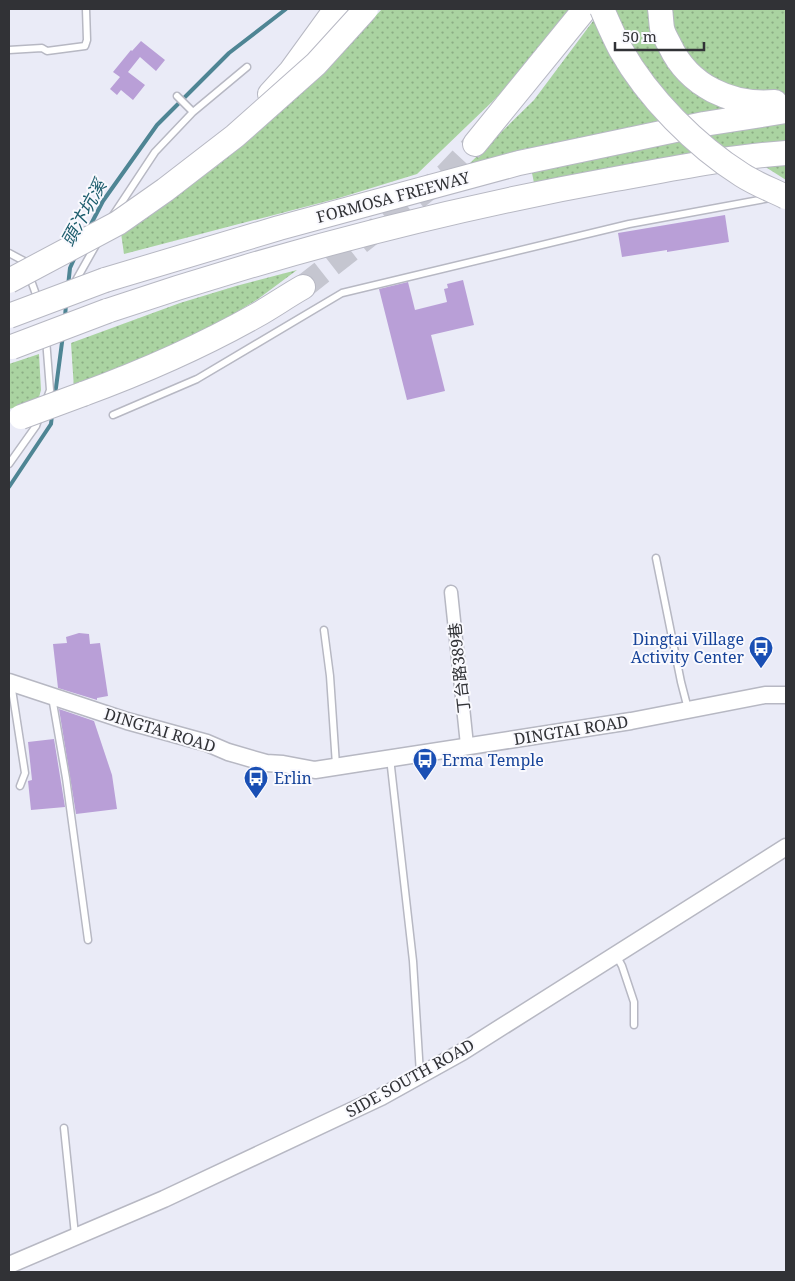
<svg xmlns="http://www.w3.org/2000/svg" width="795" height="1281" font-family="'Noto Serif','Noto Sans TC',serif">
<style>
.grass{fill:url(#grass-dots)}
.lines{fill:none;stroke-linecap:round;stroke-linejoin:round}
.stream{stroke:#4e8594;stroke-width:4}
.building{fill:#b99fd7}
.motorway-tunnel{stroke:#c5c6d0;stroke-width:24;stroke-dasharray:24 12;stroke-linecap:butt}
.service-casing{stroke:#b7b8c3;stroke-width:9}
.minor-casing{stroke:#b7b8c3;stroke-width:15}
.tertiary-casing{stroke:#b7b8c3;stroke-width:19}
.motorway-casing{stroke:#b7b8c3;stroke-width:26}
.service{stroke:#fff;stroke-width:6}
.minor{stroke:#fff;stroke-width:12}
.tertiary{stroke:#fff;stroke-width:16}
.motorway{stroke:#fff;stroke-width:24}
.motorway-bridge-casing{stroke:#b7b8c3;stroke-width:26;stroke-linecap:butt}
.motorway-bridge{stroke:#fff;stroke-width:24}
.labels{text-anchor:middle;stroke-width:4;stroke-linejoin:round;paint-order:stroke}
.street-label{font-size:16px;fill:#313236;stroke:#f9f9fe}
.transit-label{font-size:16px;fill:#164399;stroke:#f9f9fe;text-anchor:start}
.water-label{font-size:18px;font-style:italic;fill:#1d5d6d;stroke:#f9f9fe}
</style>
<defs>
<pattern id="grass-dots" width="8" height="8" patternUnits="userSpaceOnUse" patternTransform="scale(1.25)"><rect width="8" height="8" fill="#aad3a1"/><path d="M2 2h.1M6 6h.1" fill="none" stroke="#8bac84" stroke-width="1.8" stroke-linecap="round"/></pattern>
</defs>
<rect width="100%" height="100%" fill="#eaebf7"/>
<!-- grass -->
<path class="grass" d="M382,9H573L521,72L494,100L417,174L339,198L124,254L121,233L217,166L294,100L327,68Z
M602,9H786V142L690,153L657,161L534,183L527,148L467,166L534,100Z
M786,163V180L761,164Z
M297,270L258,299L204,332L74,389L71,343L180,303L236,286Z
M39,354L41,390L38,401L9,409V364Z"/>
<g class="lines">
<!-- stream -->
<path class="stream" d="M89,228L103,201L157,125L229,53L286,9
M68,286L70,268L75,257
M65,318L66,303
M55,395L63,335
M9,487L51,424L52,415"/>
</g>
<!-- building -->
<path class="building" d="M141,41L165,60L156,71L140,57L128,72L145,85L133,100L121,90L117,95L110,89L120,77L113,72L131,50L132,51Z
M725,215L729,242L667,252V250L622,257L618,233Z
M463,280L474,325L431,335L445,391L407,400L379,289L408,282L415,310L447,302L444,289L448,288L447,284Z
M79,633L89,634L90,644L100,643L108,696L97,698V700L58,688L53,644L67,643L66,637Z
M59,709L94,721L112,775L117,809L76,814Z
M54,739L65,807L31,810L28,781L32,780L28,742Z"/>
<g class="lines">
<!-- motorway-tunnel -->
<path class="motorway-tunnel" d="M303,287L447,174L475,144"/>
<defs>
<path id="service" d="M9,50L42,48L47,51L85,46L87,40L86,9
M177,96L193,112
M112,217L155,152L193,112L247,67
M9,253L24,261L38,300
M75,282L97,243
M46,401L50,390L46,339
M113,415L197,379L342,293L629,224L770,198
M9,464L36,426L39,417
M656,558L681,682L688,709
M324,630L330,676L336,765
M11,683L25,773L20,786
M52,697L66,778L88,940
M390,758L413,961L420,1074
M616,955L622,966L634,1002V1025
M64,1128L75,1235"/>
<path id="minor" d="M451,592L467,745"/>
<path id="tertiary" d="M9,682L127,721L207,743L228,752L266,763L283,764L315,770L631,721L765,695H786
M9,1265L164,1199L381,1097L462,1052L786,847"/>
<path id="motorway" d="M660,9C661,15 661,22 662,28C663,34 667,40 670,46C689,86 731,106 775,102
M270,94L291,71L336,9
M475,144L585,9
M105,280L279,228L519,163L704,124L786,111
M107,311C273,255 443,210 615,179C672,169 728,157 786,153
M83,394C143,372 202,346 257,315C273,306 287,296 303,287"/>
</defs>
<!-- service casing -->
<use href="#service" class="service-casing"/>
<!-- minor casing -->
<use href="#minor" class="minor-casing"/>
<!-- tertiary casing -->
<use href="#tertiary" class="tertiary-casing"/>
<!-- motorway casing -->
<use href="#motorway" class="motorway-casing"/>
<!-- service -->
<use href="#service" class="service"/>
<!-- minor -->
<use href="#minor" class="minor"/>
<!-- tertiary -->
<use href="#tertiary" class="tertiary"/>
<!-- motorway -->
<use href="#motorway" class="motorway"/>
<defs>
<path id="motorway-bridge" d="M602,9C608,23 614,37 621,50C648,98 696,146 742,175C756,184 772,190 786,197
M9,281L118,223L165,190L235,136L316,64L366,9
M9,316L105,280
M12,347L107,311
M21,417L83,394"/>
</defs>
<!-- motorway-bridge casing -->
<use href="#motorway-bridge" class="motorway-bridge-casing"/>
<!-- motorway-bridge -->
<use href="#motorway-bridge" class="motorway-bridge"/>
</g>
<!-- icons -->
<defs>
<symbol id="bus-pin" viewBox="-11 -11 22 30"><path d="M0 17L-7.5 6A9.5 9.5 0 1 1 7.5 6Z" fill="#1a4fb4" stroke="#f9f9fe"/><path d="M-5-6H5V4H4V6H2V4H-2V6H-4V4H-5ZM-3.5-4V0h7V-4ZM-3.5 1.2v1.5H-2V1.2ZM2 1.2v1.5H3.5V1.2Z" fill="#fff"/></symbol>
</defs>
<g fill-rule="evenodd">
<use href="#bus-pin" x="747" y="634" width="28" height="38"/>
<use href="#bus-pin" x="411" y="746" width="28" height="38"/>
<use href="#bus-pin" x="242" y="764" width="28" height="38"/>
</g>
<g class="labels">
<!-- street labels -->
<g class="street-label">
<text transform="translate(393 197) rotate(-15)" y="6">FORMOSA FREEWAY</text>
<text transform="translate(459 668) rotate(-96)" y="6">丁台路389巷</text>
<text transform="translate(160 730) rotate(17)" y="6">DINGTAI ROAD</text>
<text transform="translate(571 730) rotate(-9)" y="6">DINGTAI ROAD</text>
<text transform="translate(410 1078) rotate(-29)" y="6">SIDE SOUTH ROAD</text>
</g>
<!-- transit labels -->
<g class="transit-label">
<text x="744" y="645" text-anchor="end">Dingtai Village<tspan x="744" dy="18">Activity Center</tspan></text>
<text x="442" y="766">Erma Temple</text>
<text x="274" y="784">Erlin</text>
</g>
<!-- water labels -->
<g class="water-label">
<text transform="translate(84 213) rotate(-61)" y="6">頭汴坑溪</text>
</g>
</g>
<!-- border -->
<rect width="795" height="1281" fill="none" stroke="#313236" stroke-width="20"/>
<!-- scale -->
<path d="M615 42v8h89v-8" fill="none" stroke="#313236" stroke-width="2.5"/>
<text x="622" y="42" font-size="15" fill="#313236" stroke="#f9f9fe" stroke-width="4" paint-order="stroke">50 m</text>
</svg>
